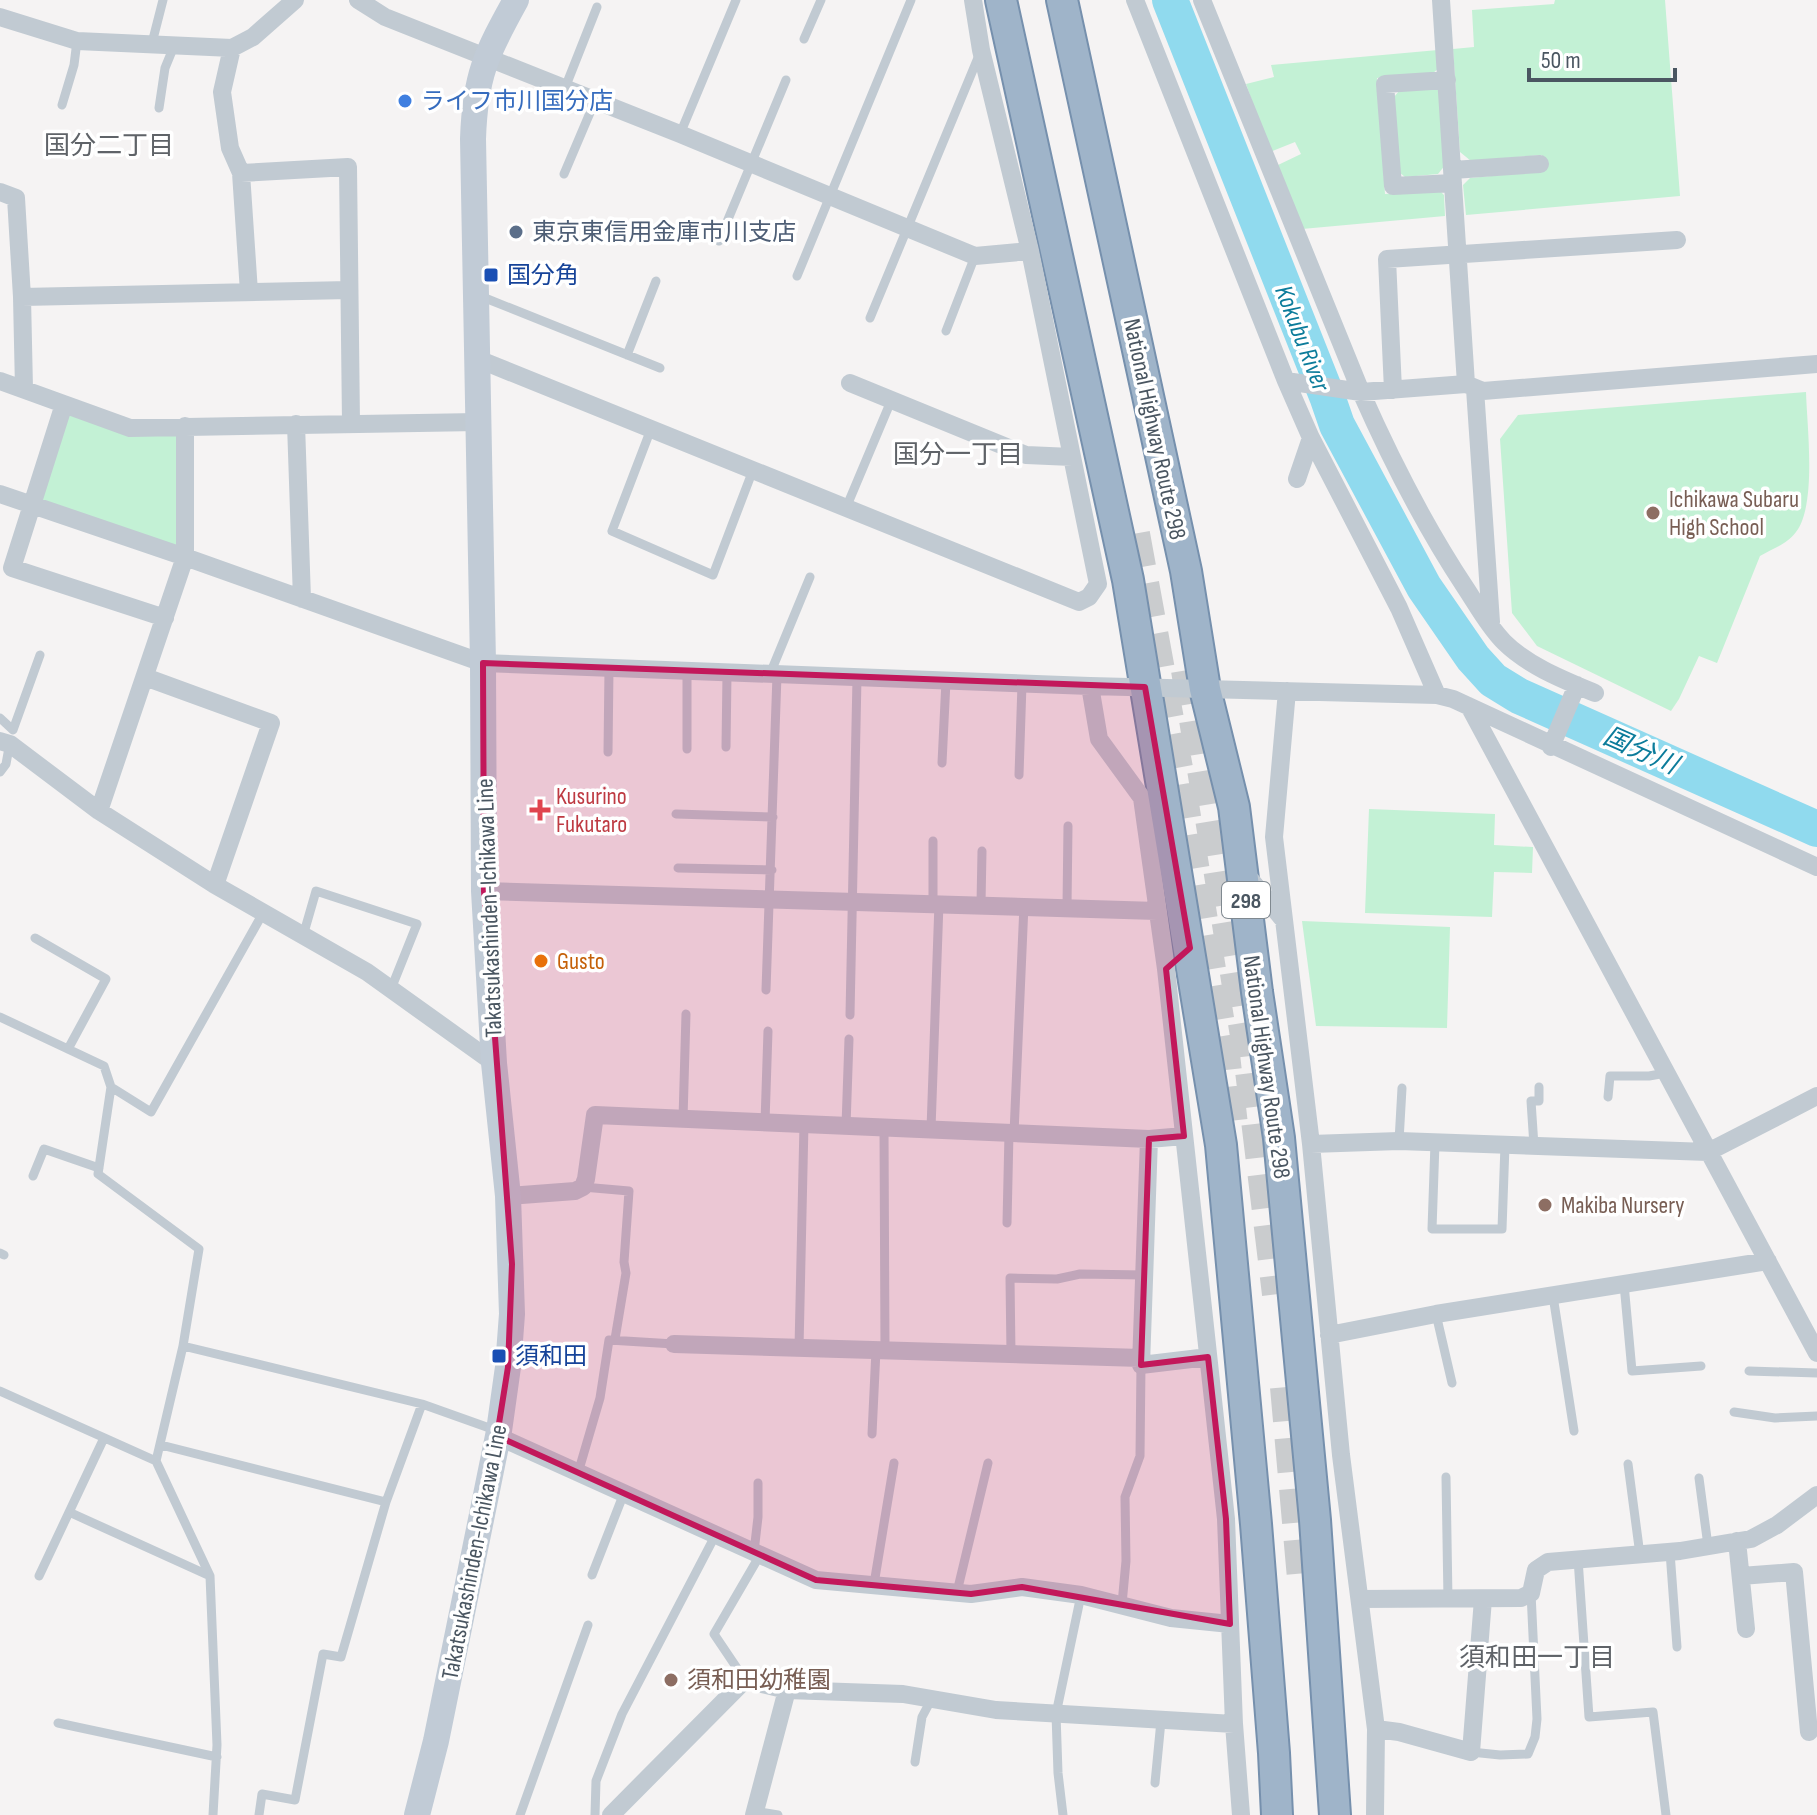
<svg xmlns="http://www.w3.org/2000/svg" width="1817" height="1815" font-family="'Sofia Sans Condensed','Noto Sans JP',sans-serif">
<style>
.green{fill:#c3f1d5}
.lines{fill:none;stroke-linecap:round;stroke-linejoin:round}
.river{stroke:#90daee;stroke-width:36}
.motorway-tunnel{stroke:#caccce;stroke-width:34;stroke-dasharray:34 17;stroke-linecap:butt}
.trunk-casing{stroke:#7690ad;stroke-width:34}
.service{stroke:#c1cad2;stroke-width:9}
.minor{stroke:#c1cad2;stroke-width:18}
.secondary{stroke:#c1cbd6;stroke-width:26}
.trunk{stroke:#9fb4c9;stroke-width:30}
.marked{fill:#c2185b;fill-opacity:0.2;stroke:#c2185b;stroke-width:6;stroke-linejoin:round}
.shop-dot{fill:#3f7fe0;stroke:#fff;stroke-width:3}
.service-dot{fill:#5c6f8a;stroke:#fff;stroke-width:3}
.transit-dot{fill:#1a4fb4;stroke:#fff;stroke-width:3}
.education-dot{fill:#8d6e63;stroke:#fff;stroke-width:3}
.health-dot{fill:#e0444e;stroke:#fff;stroke-width:3}
.food-dot{fill:#e8710a;stroke:#fff;stroke-width:3}
.labels{text-anchor:middle;stroke-width:7;stroke-linejoin:round;paint-order:stroke}
.shield{fill:#fff;stroke:#808990;stroke-width:2}
.shield-label{font-size:22px;font-weight:bold;fill:#4a5661}
.shop-label{font-size:24px;fill:#366cbe;stroke:#fff;text-anchor:start}
.service-label{font-size:24px;fill:#4e5e75;stroke:#fff;text-anchor:start}
.transit-label{font-size:24px;fill:#164399;stroke:#fff;text-anchor:start}
.street-label{font-size:24px;fill:#4a5661;stroke:#fff}
.education-label{font-size:24px;fill:#785e54;stroke:#fff;text-anchor:start}
.health-label{font-size:24px;fill:#be3a42;stroke:#fff;text-anchor:start}
.food-label{font-size:24px;fill:#c56008;stroke:#fff;text-anchor:start}
.neighbourhood-label{font-size:26px;fill:#5f6368;stroke:#fff}
.water-label{font-size:26px;font-style:italic;fill:#0c7c9b;stroke:#fff}
</style>
<rect width="100%" height="100%" fill="#f5f3f3"/>
<!-- green -->
<path class="green" d="M1555,0H1665L1680,196L1466,215L1463,185L1470,178L1544,171L1542,155L1471,161L1460,152L1453,49L1474,47L1472,10L1554,4Z
M1438,50L1439,68L1433,73L1377,78L1385,194L1439,190L1444,195L1445,216L1302,229L1278,165L1301,154L1295,142L1270,152L1246,84L1274,77L1271,65Z
M1437,87L1440,92L1446,164L1438,174L1405,177L1399,172L1394,97L1400,90Z
M1806,392C1807,427 1817,505 1796,532C1786,545 1773,548 1760,556L1717,663L1699,656L1679,699L1671,711L1537,646L1512,613L1500,439L1518,415Z
M68,415L178,433V546L40,500Z
M1369,809L1495,814L1494,845L1533,847L1532,873L1494,872L1492,917L1365,913Z
M1302,921L1450,927L1447,1028L1316,1026Z"/>
<g class="lines">
<!-- river -->
<path class="river" d="M1170,0L1327,396L1337,425L1424,587L1473,658L1493,680L1519,696L1817,829"/>
<!-- motorway-tunnel -->
<path class="motorway-tunnel" d="M1133,534L1177,774L1223,1055L1231,1125
M1188,670L1250,1054L1279,1294
M1287,1387L1305,1589"/>
<defs>
<path id="trunk" d="M1001,0L1128,580L1221,1145L1256,1524L1274,1753L1277,1815
M1062,0L1186,571L1205,689L1234,807L1257,992L1279,1138L1315,1520L1335,1815"/>
</defs>
<!-- trunk casing -->
<use href="#trunk" class="trunk-casing"/>
<!-- service -->
<path class="service" d="M804,39L821,0
M152,43L163,0
M565,88L597,7
M62,105L74,65L77,41
M159,108L165,68L174,46
M680,134L736,0
M564,174L595,101
M719,241L786,80
M797,276L911,0
M480,296L660,368
M870,318L980,53
M946,331L975,256
M627,355L656,281
M651,429L612,531L713,575L753,470
M846,508L891,401
M770,674L810,577
M0,718L13,730L40,655
M726,747L727,674
M687,749V672
M608,752L609,669
M942,763L946,681
M0,772L6,764L10,742
M1019,775L1022,684
M676,814L773,817
M678,868L772,870
M933,903V841
M981,904L982,851
M1067,906L1068,826
M303,936L316,891L417,924L391,989
M35,938L106,979L68,1049
M766,990L777,675
M850,1015L857,678
M0,1017L104,1066L111,1087L98,1174L199,1249L183,1346L156,1461L210,1576L217,1745L213,1815
M111,1087L151,1112L263,913
M1608,1097L1610,1076H1649L1666,1073
M683,1119L686,1014
M765,1122L768,1031
M846,1126L849,1039
M884,1127L885,1351
M931,1129L939,903
M1014,1133L1024,905
M1399,1141L1402,1088
M1435,1143L1432,1229H1502L1505,1145
M1534,1146L1531,1101H1539V1087
M33,1176L44,1149L99,1168
M583,1187L629,1191L624,1262L626,1273L615,1339
M1007,1223L1009,1133
M0,1253L4,1255
M1624,1284L1632,1371L1701,1366
M1553,1296L1574,1431
M1436,1314L1452,1383
M183,1346L422,1404L495,1430
M799,1348L804,1124
M1011,1354L1010,1278L1057,1279L1080,1274L1144,1275
M1749,1371L1817,1373
M0,1391L156,1461
M1734,1412L1775,1418L1817,1416
M872,1434L876,1350
M161,1445L386,1502
M1628,1464L1640,1555
M578,1473L600,1398L609,1340L674,1344
M1446,1477L1448,1600
M1699,1478L1708,1546
M69,1512L210,1576
M754,1552L758,1517V1483
M1670,1552L1677,1647
M1578,1559L1589,1717L1653,1712L1666,1815
M592,1575L624,1493
M39,1576L104,1438
M874,1584L894,1463
M957,1592L988,1463
M1122,1604L1126,1561L1125,1497L1140,1456L1141,1365
M745,1680L714,1634L760,1555
M58,1723L217,1757
M1471,1752L1500,1755L1528,1754L1535,1737L1537,1719L1531,1593
M915,1762L922,1717L931,1700
M1155,1783L1161,1721
M755,1811L778,1815
M259,1815L262,1794L295,1800L323,1654L341,1657L386,1502L422,1404
M520,1815L588,1625
M595,1815L596,1781L622,1714L716,1534
M1063,1815L1058,1773L1056,1714L1081,1595"/>
<!-- minor -->
<path class="minor" d="M358,0L385,17L680,134L975,256L1030,251
M1135,0L1286,381L1311,438L1399,608L1437,695
M1202,0L1361,392C1391,460 1424,525 1465,587C1477,605 1488,626 1504,642C1528,666 1564,680 1595,693
M1441,0L1466,384
M0,17L77,41L232,48L253,37L295,0
M232,48L222,92L230,148L241,173L348,167L351,423
M1447,80L1385,84L1393,186L1453,183
M1453,170L1540,164
M241,173L249,292
M0,192L16,198L22,297L24,389
M22,297L349,290
M478,359L1079,602L1089,597L1098,584L1030,251L981,50L973,0
M0,381L130,428L478,422
M1286,381L1361,392L1466,384L1483,391L1817,364
M850,383L1026,455L1072,457
M1475,389L1491,622
M1393,390L1387,259L1677,240
M64,404L12,568L165,618
M296,424L302,599
M1297,479L1311,438
M0,494L185,557L483,663L1090,686L1437,695L1453,699L1817,867
M145,677L271,723L215,885
M1090,686L1099,739L1142,798L1166,969L1226,1519L1234,1724L1241,1815
M1287,691L1274,837L1311,1144L1341,1455L1376,1729L1399,1732L1471,1752L1483,1599
M1469,706L1817,1353
M0,741L10,744L99,811L215,885L367,972L494,1063
M1551,747L1577,685
M99,811L185,557V426
M1245,873L1282,918
M484,891L1157,911
M1149,1139L1141,1365L1208,1357
M1311,1144L1399,1141L1708,1152L1817,1096
M508,1196L575,1191L583,1187L586,1179L595,1115L1149,1139L1184,1136
M1329,1335L1436,1314L1768,1261
M674,1344L1141,1358
M497,1436L816,1580L971,1594L1022,1587L1081,1595L1171,1618L1230,1624
M1737,1541L1746,1629
M1741,1576L1794,1572L1809,1732
M1361,1599L1521,1598L1531,1593L1536,1570L1548,1562L1680,1551L1751,1539L1777,1525L1817,1495
M611,1815L745,1680L787,1690L903,1694L996,1710L1234,1724
M754,1815L787,1690
M1375,1815L1376,1729"/>
<!-- secondary -->
<path class="secondary" d="M417,1815L436,1741L499,1431L508,1367L512,1314L508,1196L494,1063L484,891L483,663L473,139C475,76 486,54 516,0"/>
<!-- trunk -->
<use href="#trunk" class="trunk"/>
</g>
<!-- marked area -->
<path class="marked" d="M483,663L1145,687L1190,948L1166,969L1184,1136L1149,1139L1141,1365L1208,1357L1226,1519L1230,1624L1022,1587L971,1594L816,1580L497,1436L508,1367L512,1264L484,891Z"/>
<!-- markers -->
<circle class="shop-dot" cx="405" cy="101" r="8"/>
<circle class="service-dot" cx="516" cy="232" r="8"/>
<g class="transit-dot">
<rect x="483" y="267" width="16" height="16" rx="4"/>
<rect x="491" y="1348" width="16" height="16" rx="4"/>
</g>
<g class="education-dot">
<circle cx="1653" cy="513" r="8"/>
<circle cx="1545" cy="1205" r="8"/>
<circle cx="671" cy="1680" r="8"/>
</g>
<path class="health-dot" d="M536 798h8v8h8v8h-8v8h-8v-8h-8v-8h8z"/>
<circle class="food-dot" cx="541" cy="961" r="8"/>
<g class="labels">
<!-- shield labels -->
<rect class="shield" x="1222" y="882" width="48" height="36" rx="6"/>
<g class="shield-label">
<text x="1246" y="908">298</text>
</g>
<!-- shop labels -->
<g class="shop-label">
<text x="421" y="109">ライフ市川国分店</text>
</g>
<!-- service labels -->
<g class="service-label">
<text x="532" y="240">東京東信用金庫市川支店</text>
</g>
<!-- transit labels -->
<g class="transit-label">
<text x="507" y="283">国分角</text>
<text x="515" y="1364">須和田</text>
</g>
<!-- street labels -->
<g class="street-label">
<text transform="translate(1155 429) rotate(78)" y="8">National Highway Route 298</text>
<text transform="translate(489 908) rotate(-92)" y="8">Takatsukashinden-Ichikawa Line</text>
<text transform="translate(1267 1067) rotate(82)" y="8">National Highway Route 298</text>
<text transform="translate(474 1552) rotate(-79)" y="8">Takatsukashinden-Ichikawa Line</text>
</g>
<!-- education labels -->
<g class="education-label">
<text x="1669" y="507">Ichikawa Subaru<tspan x="1669" dy="28">High School</tspan></text>
<text x="1561" y="1213">Makiba Nursery</text>
<text x="687" y="1688">須和田幼稚園</text>
</g>
<!-- health labels -->
<g class="health-label">
<text x="556" y="804">Kusurino<tspan x="556" dy="28">Fukutaro</tspan></text>
</g>
<!-- food labels -->
<g class="food-label">
<text x="557" y="969">Gusto</text>
</g>
<!-- neighbourhood labels -->
<g class="neighbourhood-label">
<text x="109" y="154">国分二丁目</text>
<text x="958" y="463">国分一丁目</text>
<text x="1537" y="1666">須和田一丁目</text>
</g>
<!-- water labels -->
<g class="water-label">
<text transform="translate(1303 338) rotate(69)" y="9">Kokubu River</text>
<text transform="translate(1641 750) rotate(24)" y="9">国分川</text>
</g>
</g>
<!-- scale -->
<path d="M1529 68v12h146v-12" fill="none" stroke="#4a5661" stroke-width="4"/>
<text x="1541" y="68" font-size="24" fill="#4a5661" stroke="#ffffff" stroke-width="6" paint-order="stroke">50 m</text>
</svg>
